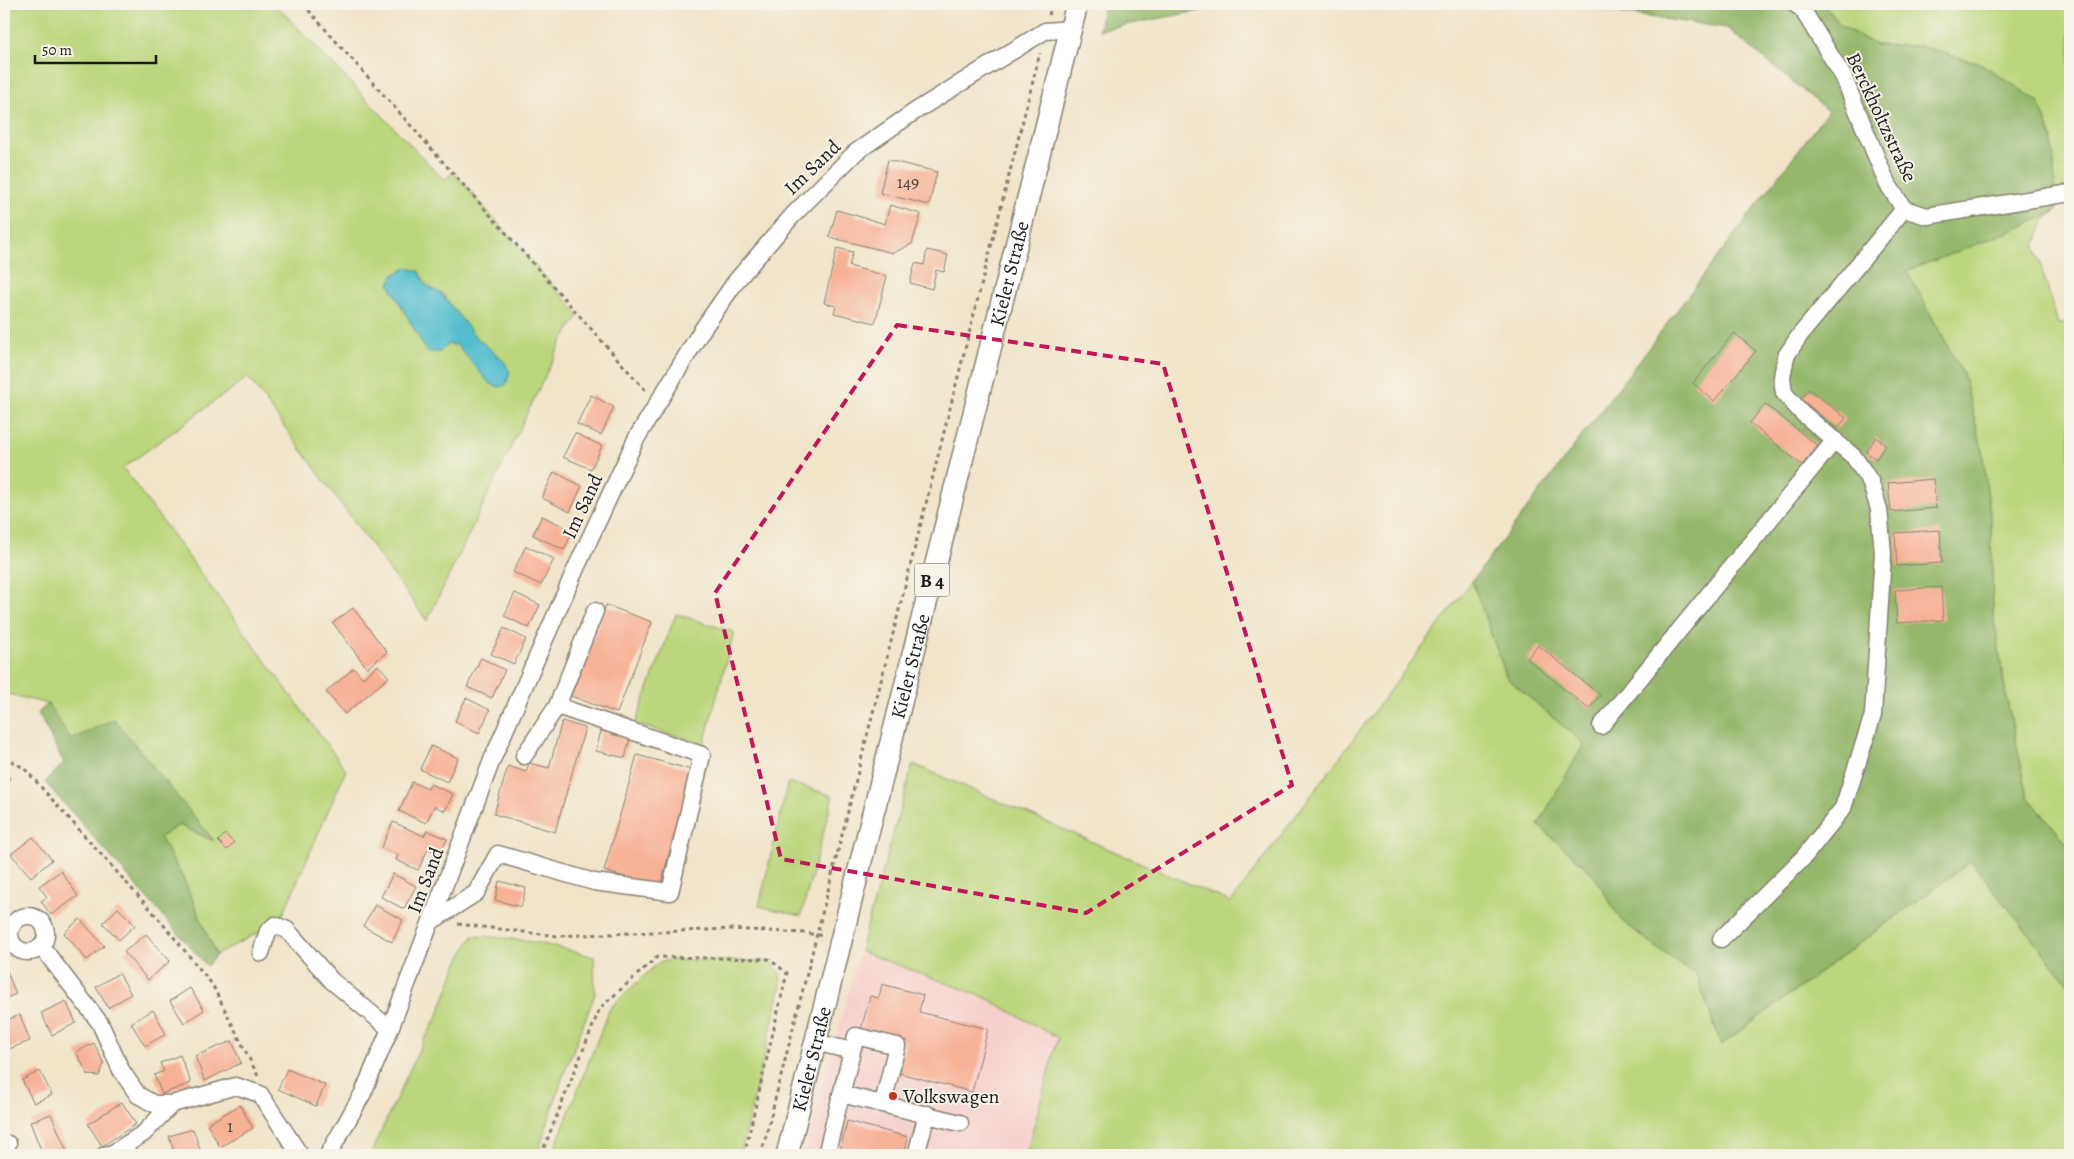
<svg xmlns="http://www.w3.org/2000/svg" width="2074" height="1159" font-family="Alegreya,serif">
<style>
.built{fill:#f7d0cc}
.green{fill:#bbd67c;stroke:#6c794c}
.forest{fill:#94b76c;stroke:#586a44}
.water{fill:#53becf;stroke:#386d76}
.building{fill:#f7b195}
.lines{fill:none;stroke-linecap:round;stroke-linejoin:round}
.minor-casing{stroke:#868072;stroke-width:19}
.major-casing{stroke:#868072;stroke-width:24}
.path{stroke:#868072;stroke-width:3;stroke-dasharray:4 4;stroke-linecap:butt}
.minor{stroke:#fff;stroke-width:16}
.major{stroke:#fff;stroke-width:21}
.marked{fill:none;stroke:#c2185b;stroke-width:4;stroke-dasharray:10 6;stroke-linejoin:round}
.poi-dot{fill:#c8321e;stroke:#f7f3e8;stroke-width:2}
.labels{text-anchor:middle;stroke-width:4;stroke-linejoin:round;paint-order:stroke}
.number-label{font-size:18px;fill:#53413a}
.shield{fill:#f7f3e8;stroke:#5e5c59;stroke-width:1}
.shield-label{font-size:19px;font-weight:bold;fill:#1c1c1c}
.street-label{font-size:20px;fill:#1c1c1c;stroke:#f7f3e8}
.poi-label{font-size:20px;fill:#1c1c1c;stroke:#f7f3e8;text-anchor:start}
</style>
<rect width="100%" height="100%" fill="#f7f3e8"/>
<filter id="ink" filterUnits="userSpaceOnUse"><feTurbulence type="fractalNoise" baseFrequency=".02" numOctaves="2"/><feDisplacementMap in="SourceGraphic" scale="10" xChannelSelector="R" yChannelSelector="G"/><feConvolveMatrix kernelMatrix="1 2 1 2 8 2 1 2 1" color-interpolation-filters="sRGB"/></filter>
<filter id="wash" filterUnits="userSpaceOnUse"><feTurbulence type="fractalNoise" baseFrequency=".0096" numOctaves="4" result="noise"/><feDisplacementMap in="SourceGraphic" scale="20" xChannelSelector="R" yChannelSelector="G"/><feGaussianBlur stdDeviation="1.12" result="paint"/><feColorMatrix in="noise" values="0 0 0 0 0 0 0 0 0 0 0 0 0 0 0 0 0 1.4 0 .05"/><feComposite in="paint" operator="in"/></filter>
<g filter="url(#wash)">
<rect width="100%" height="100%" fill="#f1e4c9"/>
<!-- built -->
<path class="built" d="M860,951L984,997L1058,1038L1026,1155H803Z"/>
<!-- green -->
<path class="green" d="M4,4H275L444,180L453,172L579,315L562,341L427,621L248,377L123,468L346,770L280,921L216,955L184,880L160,837L179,825L213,840L114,720L71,740L48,704L4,693Z
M1824,4H2070V188L2055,191L2052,139L2039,102L1982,64L1919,46L1876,45L1841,26Z
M2057,210L2044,221L2035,246L2058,324L2070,322V847L2028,797L2006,696L1993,613L1991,522L1982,449L1964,376L1906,271L2021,227Z
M1472,581L1507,678L1584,744L1538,825L1593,874L1621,920L1661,951L1697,975L1721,1045L1971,861L2070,986V1155H1026L1058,1038L984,997L860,951L913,764L1231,902Z
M676,614L734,632L704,744L635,724Z
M788,782L833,796L801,916L759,906Z
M473,936C514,937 554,945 594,957L595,994L562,1079L542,1140L536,1155H370L419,1050L439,1013L459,960Z
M671,960L767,961C780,968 782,975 780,990L740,1155H552L610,1008L659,962Z"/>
<!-- forest -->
<path class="forest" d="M1104,4H1235L1099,30Z
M1559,4H1824L1841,26L1876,45L1919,46L1982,64L2039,102L2052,139L2057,210L2021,227L1907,271L1964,376L1982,449L1991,522L1993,613L2006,696L2028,797L2070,847V986L1971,861L1721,1045L1697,975L1661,951L1621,920L1593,874L1538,825L1584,744L1507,678L1472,581L1828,111L1727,28Z
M48,704L71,740L114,719L214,841L179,825L160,837L184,880L216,955L207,966L45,782L64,763L38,713Z"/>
<!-- water -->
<path class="water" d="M407,268L419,271L426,285L442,294L475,336L503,360L510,372L506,385L499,387L489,383L457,345L448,344L440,352H427L389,284L393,275Z"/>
<g id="blocks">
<!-- building -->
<path class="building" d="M888,160L937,172L929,205L880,193Z
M890,205L921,214L912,244L893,253L829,237L837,210L885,224Z
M837,248L853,252L849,266L887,276L875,323L834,313L836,306L824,303Z
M927,250L948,255L944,272L936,270L932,289L910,283L915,263L924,265Z
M1734,333L1756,351L1714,401L1693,383Z
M1809,389L1846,418L1837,429L1801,399Z
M591,395L614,407L601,435L577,424Z
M1765,404L1818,446L1802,465L1750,423Z
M575,433L602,446L591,469L563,457Z
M1876,437L1886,445L1876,459L1866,452Z
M554,472L582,486L570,512L542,498Z
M1933,479L1936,508L1891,512L1888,483Z
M542,516L573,531L564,550L533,535Z
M1940,530L1942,563L1897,566L1895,533Z
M526,546L554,559L541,585L513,572Z
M1941,587L1943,620L1897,623L1895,590Z
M515,593L540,605L529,628L504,616Z
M606,605L652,622L617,713L571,696Z
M353,608L387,652L367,668L333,623Z
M504,628L526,639L514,664L491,654Z
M1538,645L1600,695L1589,709L1527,659Z
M481,658L505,670L492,698L467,687Z
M378,665L389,677L345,714L326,692L354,668L363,678Z
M466,698L490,710L479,733L455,721Z
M562,721L585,728L555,832L494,814L508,766L526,772L529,763L549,768Z
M601,731L630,738L625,758L596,751Z
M431,746L458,758L447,782L420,769Z
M637,755L692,770L660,887L604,871Z
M4,774L10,778L4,788Z
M412,782L428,789L430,784L453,794L445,811L434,806L426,823L399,811Z
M393,822L424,836L427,830L447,839L440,854L428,849L418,870L396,860L398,855L381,848Z
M225,834L234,843L227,850L218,841Z
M33,837L52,860L31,877L11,854Z
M61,871L78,896L51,915L41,901L47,897L39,886Z
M393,874L416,886L404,909L381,897Z
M499,881L526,888L521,907L495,900Z
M375,905L403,920L392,942L363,926Z
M118,908L135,925L119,940L103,923Z
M80,919L104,946L87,960L64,933Z
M146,934L170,961L148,980L124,952Z
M4,964L16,994L4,999Z
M119,973L131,994L108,1008L96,987Z
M882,984L923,995L919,1012L988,1029L972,1092L899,1073L907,1041L861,1030L870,996L879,998Z
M190,988L204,1010L184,1023L170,1001Z
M66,1001L76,1023L52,1035L41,1013Z
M153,1010L166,1034L145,1046L131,1023Z
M20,1015L30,1041L6,1050L4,1045V1021Z
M232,1041L241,1063L205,1081L195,1056Z
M94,1043L104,1064L99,1076L88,1075L76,1052Z
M180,1055L191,1083L162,1094L154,1075L164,1071L160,1063Z
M287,1069L325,1085L316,1106L278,1089Z
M40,1071L52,1095L34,1103L22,1080Z
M122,1102L136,1124L102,1146L88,1124Z
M240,1105L253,1128L220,1147L207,1124Z
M51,1114L68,1154L64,1155H43L30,1122Z
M847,1121L908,1137L904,1155H839Z
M193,1129L202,1155H175L169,1136Z"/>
</g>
</g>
<g filter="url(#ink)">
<use href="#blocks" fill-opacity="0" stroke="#868072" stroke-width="1"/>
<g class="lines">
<defs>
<path id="minor" d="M1795,4L1802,9L1843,76L1887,183L1904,209L1927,216L2070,193
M1601,726L1835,440
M524,756L557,706
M10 934a18 18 0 1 1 36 0a18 18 0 1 1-36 0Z
M432,921L476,893L498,854L594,882L670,892L702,755L557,706L595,611
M1721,939L1803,858L1843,808L1873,715L1883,553L1879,509L1870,481L1854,457L1801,412L1784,393L1782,377L1786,356L1800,335L1904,209
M41,946L100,1023L121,1070L138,1095L154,1104H172
M261,953L268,931L275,925L287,930L332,981L390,1029
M815,1042L852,1051L826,1155
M852,1051L856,1036L897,1046L883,1103
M841,1094L960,1123
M4,1146L8,1144
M105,1155L113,1153L144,1133L172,1104L236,1086L260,1094L300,1155
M328,1155L363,1093L390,1029L492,760L577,566L636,439L702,330L736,281L793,215L856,152L917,110L1045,31L1072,29
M916,1155L927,1114"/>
<g id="major">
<path id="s1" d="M787,1155L1077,4"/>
</g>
</defs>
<!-- minor casing -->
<use href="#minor" class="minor-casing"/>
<!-- major casing -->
<use href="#major" class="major-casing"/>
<!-- path -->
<path class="path" d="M303,4L647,392
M1049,15L1052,4
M4,757L24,768L158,918L212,984L259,1078
M458,924L557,936L731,929L804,933L825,936
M541,1155L600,1008L657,957L769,959L787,973L744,1155
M761,1155L1040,53"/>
<!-- minor -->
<use href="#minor" class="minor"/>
<!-- major -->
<use href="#major" class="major"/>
</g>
</g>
<!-- marked area -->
<path class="marked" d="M897,325L1163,364L1292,785L1086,913L781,859L715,593Z"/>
<!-- markers -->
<circle class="poi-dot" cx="893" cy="1096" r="5"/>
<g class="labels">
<!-- number labels -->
<g class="number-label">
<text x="908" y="188">149</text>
<text x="230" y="1132">1</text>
</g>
<!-- shield labels -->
<rect class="shield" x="914.5" y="563.5" width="35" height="33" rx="4"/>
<g class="shield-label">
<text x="932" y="587">B 4</text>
</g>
<!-- street labels -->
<g class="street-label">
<text transform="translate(1882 117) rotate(65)" y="7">Berckholtzstraße</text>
<text transform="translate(812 167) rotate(-44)" y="7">Im Sand</text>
<text dy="7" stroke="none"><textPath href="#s1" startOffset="909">Kieler Straße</textPath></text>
<text transform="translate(582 506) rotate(-65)" y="7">Im Sand</text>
<text dy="7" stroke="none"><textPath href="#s1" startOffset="504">Kieler Straße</textPath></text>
<text transform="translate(425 880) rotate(-69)" y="7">Im Sand</text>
<text dy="7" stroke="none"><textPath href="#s1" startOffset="99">Kieler Straße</textPath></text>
</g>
<!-- poi labels -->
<g class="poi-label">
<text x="903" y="1103">Volkswagen</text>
</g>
</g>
<!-- margin -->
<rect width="2074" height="1159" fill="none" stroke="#f7f3e8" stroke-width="20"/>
<!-- scale -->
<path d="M35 55v8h121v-8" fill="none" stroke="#1c1c1c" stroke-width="2.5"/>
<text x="42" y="55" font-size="15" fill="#1c1c1c" stroke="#f7f3e8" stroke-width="4" paint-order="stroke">50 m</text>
</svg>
